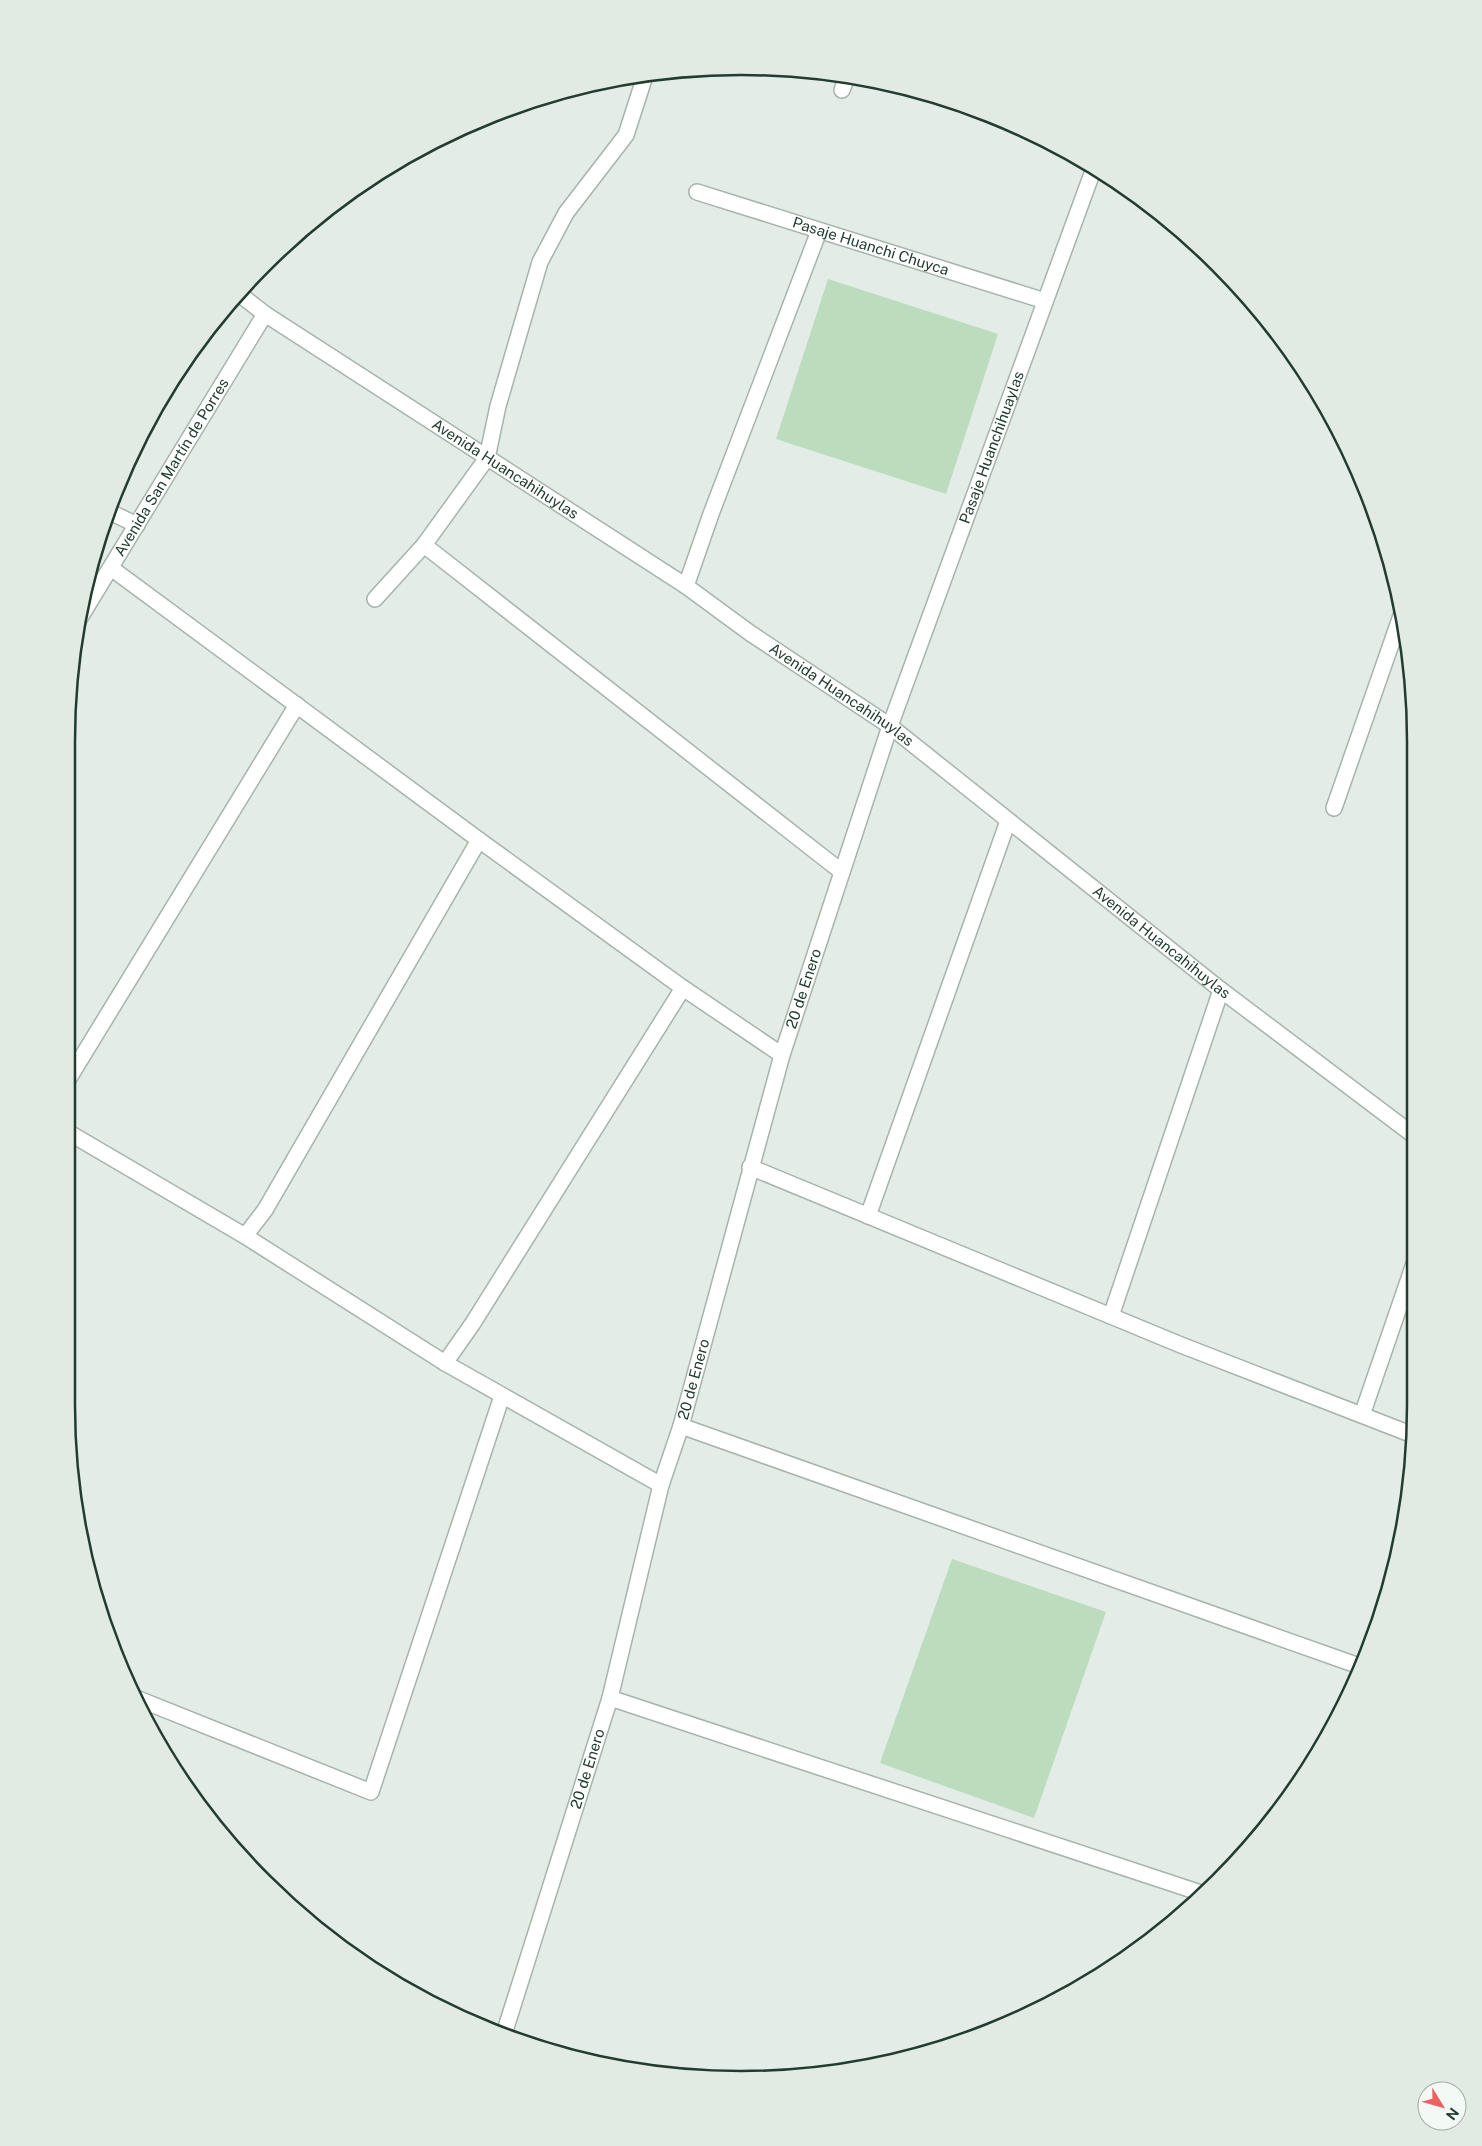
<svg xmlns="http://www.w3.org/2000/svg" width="1482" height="2146" font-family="'Public Sans',sans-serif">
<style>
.green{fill:#bcdcbe}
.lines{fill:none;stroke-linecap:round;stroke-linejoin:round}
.service-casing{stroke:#a6b4ac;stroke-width:18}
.minor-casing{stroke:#a6b4ac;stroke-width:18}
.tertiary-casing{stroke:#a6b4ac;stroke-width:18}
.service{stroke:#fff;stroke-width:15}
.minor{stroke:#fff;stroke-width:15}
.tertiary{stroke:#fff;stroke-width:15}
.labels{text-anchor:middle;stroke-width:4;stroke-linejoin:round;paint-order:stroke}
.street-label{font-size:15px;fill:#233c30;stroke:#f3f9f4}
.rim{fill:none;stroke:#233c30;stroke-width:2.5}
</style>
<rect width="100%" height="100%" fill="#e3ece6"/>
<!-- green -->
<path class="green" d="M828,279L998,334L946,494L776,439Z
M952,1559L1106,1612L1034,1818L880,1763Z"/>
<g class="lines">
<defs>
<path id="service" d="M487,458L498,406L540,262L566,213L626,135L645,76
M1334,808L1403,610"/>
<g id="minor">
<path d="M842,90L847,77"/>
<path id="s1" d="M697,192L1045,301"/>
<path d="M112,513L137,525"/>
<path d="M424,545L842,872"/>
<path d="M111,568L479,840L683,988L782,1055"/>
<path d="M686,586L711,514L819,231"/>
<path d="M375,599L424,545L487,458"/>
<path d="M66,1083L297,705"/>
<path d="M66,1131L245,1236L445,1363L661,1485"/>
<path d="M750,1167L1181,1345L1413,1435"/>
<path d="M868,1216L1008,821"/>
<path d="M245,1236L265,1210L479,840"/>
<path d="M1111,1316L1221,990"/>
<path d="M445,1363L473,1323L683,988"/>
<path d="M1362,1415L1416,1258"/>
<path d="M681,1426L1362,1667"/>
<path d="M136,1698L371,1792L502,1396"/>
<path d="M610,1698L1204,1894"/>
<path id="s2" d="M504,2034L610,1698L661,1485L681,1426L782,1055L890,726L1094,168"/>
</g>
<g id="tertiary">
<path id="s3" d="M238,293L265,314L686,586L750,633L890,726L1221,990L1416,1137"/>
<path id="s4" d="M78,621L265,314"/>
</g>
</defs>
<!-- service casing -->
<use href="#service" class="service-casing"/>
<!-- minor casing -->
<use href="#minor" class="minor-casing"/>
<!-- tertiary casing -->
<use href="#tertiary" class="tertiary-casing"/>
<!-- service -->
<use href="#service" class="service"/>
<!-- minor -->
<use href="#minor" class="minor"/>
<!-- tertiary -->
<use href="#tertiary" class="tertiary"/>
</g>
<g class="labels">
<!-- street labels -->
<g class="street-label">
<text dy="5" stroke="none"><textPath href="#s1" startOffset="182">Pasaje Huanchi Chuyca</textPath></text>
<text dy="5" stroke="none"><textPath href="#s2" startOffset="1661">Pasaje Huanchihuaylas</textPath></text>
<text dy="5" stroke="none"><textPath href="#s4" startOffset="180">Avenida San Martín de Porres</textPath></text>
<text dy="5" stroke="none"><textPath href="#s3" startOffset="320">Avenida Huancahihuylas</textPath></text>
<text dy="5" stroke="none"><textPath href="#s3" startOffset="725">Avenida Huancahihuylas</textPath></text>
<text dy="5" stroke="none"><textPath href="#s3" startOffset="1130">Avenida Huancahihuylas</textPath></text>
<text dy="5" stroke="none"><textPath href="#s2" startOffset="1088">20 de Enero</textPath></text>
<text dy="5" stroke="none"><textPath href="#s2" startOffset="682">20 de Enero</textPath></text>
<text dy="5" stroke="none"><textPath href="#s2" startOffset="278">20 de Enero</textPath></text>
</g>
</g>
<!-- crop -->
<path d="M0 0H1482V2146H0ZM741 75H741A666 666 0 0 1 1407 741V1405A666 666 0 0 1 741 2071H741A666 666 0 0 1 75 1405V741A666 666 0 0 1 741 75Z" fill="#e2eae4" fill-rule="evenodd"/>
<path class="rim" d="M741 75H741A666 666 0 0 1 1407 741V1405A666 666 0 0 1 741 2071H741A666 666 0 0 1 75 1405V741A666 666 0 0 1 741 75Z"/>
<!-- north arrow -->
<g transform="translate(1442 2106) rotate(127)"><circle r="24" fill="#f3f9f4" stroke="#a0ada6"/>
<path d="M0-4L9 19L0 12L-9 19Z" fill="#ec6261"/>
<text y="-8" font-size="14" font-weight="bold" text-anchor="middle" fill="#233c30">N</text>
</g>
</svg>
